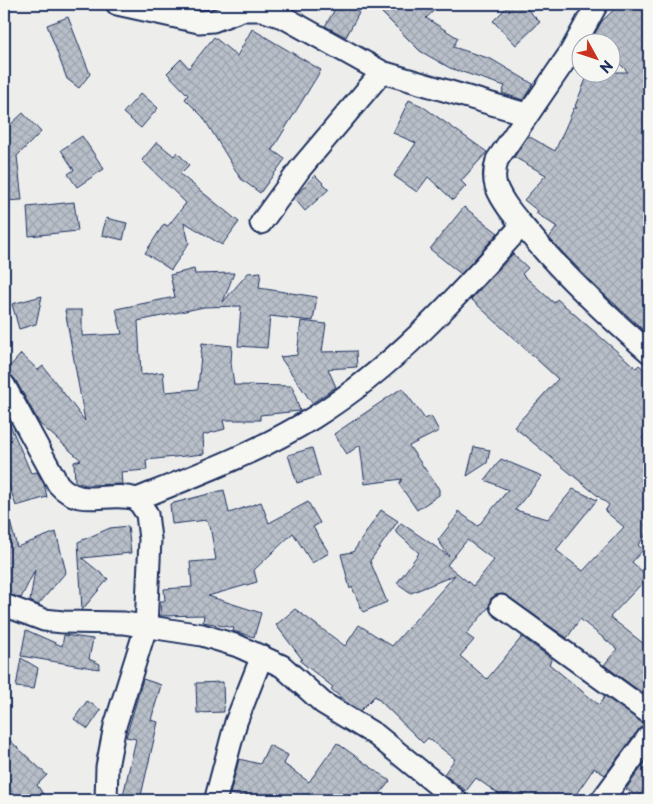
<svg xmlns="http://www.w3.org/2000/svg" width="653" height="804" font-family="'Playpen Sans',sans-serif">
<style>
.building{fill:url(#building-cross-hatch);stroke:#1b2f5e;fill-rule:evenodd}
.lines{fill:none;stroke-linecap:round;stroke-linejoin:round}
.street-casing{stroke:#1b2f5e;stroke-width:25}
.street{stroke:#f6f6f2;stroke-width:21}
</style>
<defs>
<pattern id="building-cross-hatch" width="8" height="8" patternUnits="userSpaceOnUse" patternTransform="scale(1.25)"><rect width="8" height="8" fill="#b9bfc8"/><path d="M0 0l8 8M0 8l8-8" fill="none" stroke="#9ea4ae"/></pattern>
</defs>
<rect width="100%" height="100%" fill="#edeeec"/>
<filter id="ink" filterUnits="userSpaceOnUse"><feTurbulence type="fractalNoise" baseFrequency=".02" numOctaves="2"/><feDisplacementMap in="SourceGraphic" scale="10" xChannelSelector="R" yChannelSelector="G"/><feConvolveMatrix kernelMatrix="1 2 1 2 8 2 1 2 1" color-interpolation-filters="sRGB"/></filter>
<g filter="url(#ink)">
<!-- building -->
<path class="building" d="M338,4H344L359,13L346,37L325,26Z
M373,4H441L426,18L458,38L453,47L491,59L533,84L523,100L502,93L505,86L450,68L420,51Z
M510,4H522L540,22L516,45L493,21Z
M620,4H649V335L595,286L549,238L557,227L536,213L538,211L524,200L546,175L514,157L528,136L555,151L574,108H577L575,106L589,72H628L610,54V42H599L593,37L602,21Z
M68,17L90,74L79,88L67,79L47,25Z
M252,29L321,70L272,150L285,159L260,193L241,179L203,117L185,99L188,95L167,73L181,59L189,68L214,37L237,56Z
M141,93L158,108L141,128L123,113Z
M409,100L422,106L487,152L461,181L466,186L453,200L428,177L417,192L394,176L416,143L393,133Z
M23,113L41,132L17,156L22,200L4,201V126H9Z
M82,136L104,169L77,187L68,174L74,170L61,150Z
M157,142L174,156L177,152L189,165L180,174L239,222L222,245L184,222L189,243L171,270L145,253L164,224L168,226L186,203L142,160Z
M315,175L329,189L305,211L294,198Z
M74,202L78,231L29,236L27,207Z
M464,207L498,233L461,274L430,249Z
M106,218L127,223L123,240L102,235Z
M513,254L528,268L522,274L554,303L557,299L636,368L639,365L649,374V429L642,438L649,444V531L638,545L643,550L632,562L648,577L610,617L649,648V698L604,665L617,649L580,619L567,638L503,594L491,598L489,607L466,634L474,640L460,656L487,679L522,637L552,659L549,664L599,705L605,696L645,724L639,729L605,775L594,768L572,800H507L476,778L466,791L444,774L455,759L428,738L423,743L375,696L360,711L346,702L331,689L333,687L300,661L302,659L276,625L295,609L345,646L359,625L392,646L455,575L411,593L397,583L419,553L395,531L401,523L449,556L438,540L457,516L458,511L478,526L508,490L485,480L501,459L542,476L515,510L548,519L573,489L597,500L556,550L583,571L624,527L605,511L609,505L514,427L558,379L471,299ZM467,540L494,560L473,586L447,565Z
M194,269L195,274L234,273L223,302L248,273L261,272L259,288L317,297L313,321L270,316L267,348L238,346L241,306L204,307L138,321L141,375L163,372L165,392L198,389L202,343L232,346L231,363L234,385L292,386L300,411L260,415V420H223L225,429L203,435L204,454L146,460L147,470L121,472L122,484L86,485L75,482L74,462L81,460L40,424L15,379L4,373L21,354L38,370L43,366L85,421L65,310H82V336L122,334L116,309L175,297L170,275Z
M42,296L36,324L19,329L12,304Z
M301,321L326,324L322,352L356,351L357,367L328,369L336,387L312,403L280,357L297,355Z
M402,388L425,419L431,416L439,431L409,446L439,489V495L417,510L399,484L402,479L365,484L360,445L347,454L334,434Z
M4,411L31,473L37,472L44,484L47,497L16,506L4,470Z
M474,447L490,450L487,463L467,476Z
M312,448L320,476L297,483L288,455Z
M224,490L229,513L261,502L269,523L308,502L320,523L313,527L329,553L312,563L293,533L254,570L257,582L208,596L261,613L254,637L233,631L234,628L203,622L204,615L161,616L160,601H165L164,589L192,587L190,562L216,560L210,526H209L207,520L172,524L170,504Z
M381,510L398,521L370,561L387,602L363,612L352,587L350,589L341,554L353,552Z
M4,518H9L17,547L56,532L66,572L38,605L30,601L35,570L21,598L4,593Z
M128,526L131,553L82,558L108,579L82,610L78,542L110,528Z
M26,630L62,646L64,635L93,639L89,659L100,664L99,669L21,656Z
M21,658L38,668L34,689L16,687Z
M143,679L161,685L151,720L158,722L140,800H122L136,739L126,737Z
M223,682L224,712L197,713L196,683Z
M87,701L101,710L88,729L74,719Z
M4,735L47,775L37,785L47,800H21L4,784Z
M337,743L390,781L375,800H261L230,794L239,759L260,764L269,745L288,755L284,764L309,782Z
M649,757V782L640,795L637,793L635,795L626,789Z"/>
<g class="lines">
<defs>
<path id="street" d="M117,4L199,22L213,21L242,10H262L285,18L382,72L526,114
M597,4L570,53L497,160C495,168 493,177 496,186C503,204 517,219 529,233C565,277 606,315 649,352
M261,223L300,169L382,72
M4,385L58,484C81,510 107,490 137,499L147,514L150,539L146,627L115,726L107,767L106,800
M137,499C197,475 258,452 313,418C394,368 459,295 522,225
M4,605L44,620L63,622L124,623L202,635L238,646L282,666L323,703L376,735L456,800
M501,606L649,713
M216,798L236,722L262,656
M602,800L649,736"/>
</defs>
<!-- street casing -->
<use href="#street" class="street-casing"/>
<!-- street -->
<use href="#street" class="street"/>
</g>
</g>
<!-- margin -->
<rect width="653" height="804" fill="none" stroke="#f6f6f2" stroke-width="20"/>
<rect x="10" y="10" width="633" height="784" fill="none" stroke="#1b2f5e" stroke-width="2" filter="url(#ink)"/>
<!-- north arrow -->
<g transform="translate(596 58) rotate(130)"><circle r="24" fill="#f6f6f2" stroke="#9ea6b7"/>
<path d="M0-4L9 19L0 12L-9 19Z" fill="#c8321e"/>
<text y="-8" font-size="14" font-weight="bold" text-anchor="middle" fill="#1b2f5e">N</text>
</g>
</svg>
